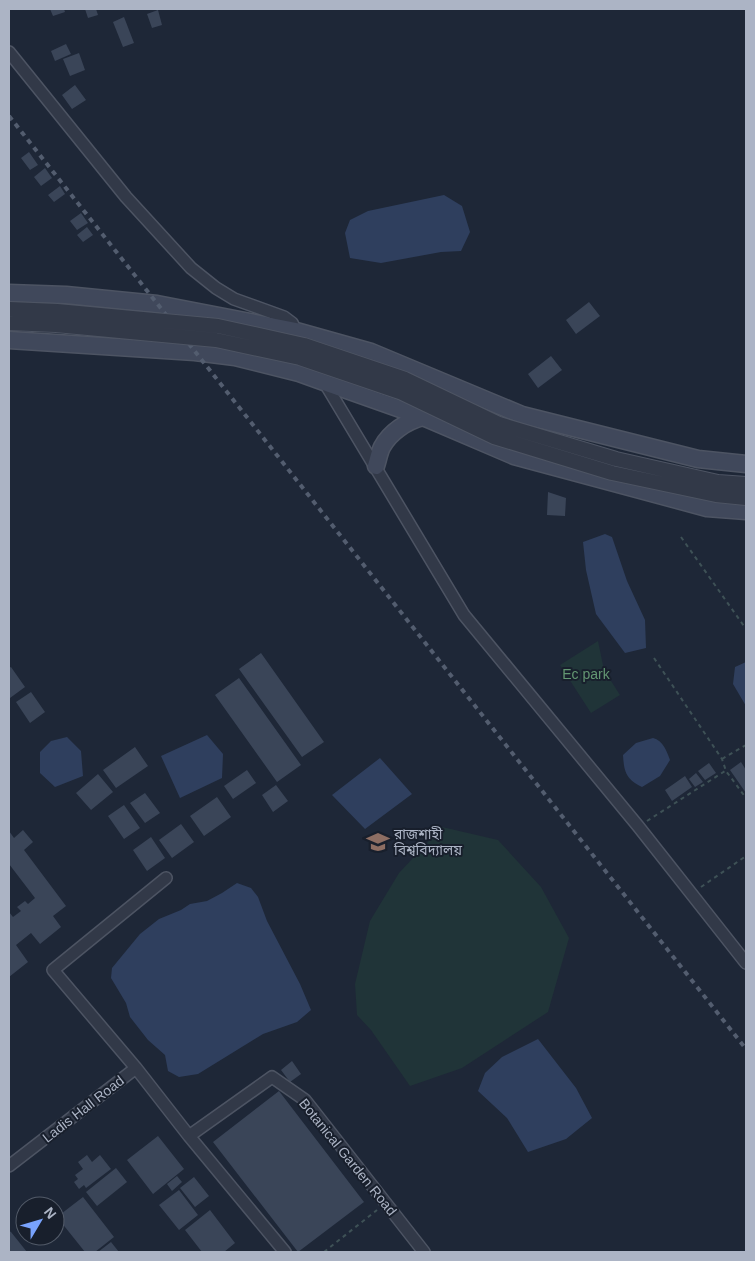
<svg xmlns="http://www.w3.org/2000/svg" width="755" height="1261" font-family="Helvetica,'Noto Sans Bengali',sans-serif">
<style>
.green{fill:#203438}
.water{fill:#2f3f5e}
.building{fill:#3a4558}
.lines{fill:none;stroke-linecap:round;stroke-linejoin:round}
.minor-casing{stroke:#4d5463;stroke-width:14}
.secondary-casing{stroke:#4d5463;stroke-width:19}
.path{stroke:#3e5156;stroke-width:2;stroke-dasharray:4 4;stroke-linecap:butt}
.minor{stroke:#323948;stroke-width:11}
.secondary{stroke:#40485b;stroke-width:16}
.rail{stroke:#535d6f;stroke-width:4;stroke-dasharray:5 5;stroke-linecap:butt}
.tertiary-bridge-casing{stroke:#4d5463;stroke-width:16;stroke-linecap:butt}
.tertiary-bridge{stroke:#323948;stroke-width:14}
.labels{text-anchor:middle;stroke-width:4;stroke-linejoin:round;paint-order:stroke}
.park-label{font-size:14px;fill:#639672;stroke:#181f2c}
.poi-label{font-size:14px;fill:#acb4c5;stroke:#181f2c;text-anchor:start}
.street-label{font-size:14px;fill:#acb4c5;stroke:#181f2c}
</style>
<rect width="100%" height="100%" fill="#1e2737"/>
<!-- green -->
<path class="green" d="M598,641L604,670L620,695L591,713L560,665Z
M442,827L498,840L541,887L569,938L548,1012L462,1068L410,1086L371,1030L357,1015L355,984L370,921L399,873Z"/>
<!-- water -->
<path class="water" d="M444,195L462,206L470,232L461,251L441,252L381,263L350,258L345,233L350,220L368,211Z
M605,534L612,537L627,581L645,620L646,648L625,653L596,614L586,570L583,542Z
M746,662V706L733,684L735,667Z
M207,735L223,754L222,778L180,798L161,756Z
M67,737L81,751L83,776L55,787L40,773V752L51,741Z
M653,738C663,740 667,752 670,760L660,776L642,787C626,779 624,772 623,755L636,743Z
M380,758L412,794L365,829L332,795Z
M237,883L251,888L258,897L267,921L300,984L311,1010L297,1022L263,1034L198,1074L179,1077L168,1071L165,1055L148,1040L130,1017L126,1003L111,978L112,968L140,934L159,919L181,910L190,904L207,901L222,893Z
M538,1039L576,1088L592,1118L566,1139L528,1152L507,1118L478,1091L485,1073L502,1057Z"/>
<!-- building -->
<path class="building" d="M50,9H64L65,12L53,16Z
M85,9H96L98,15L88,18Z
M158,10L162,25L152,28L147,14Z
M124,17L134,43L123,47L113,22Z
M66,44L71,54L55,61L51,51Z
M79,53L85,70L70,76L63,59Z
M75,85L86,100L72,109L62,95Z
M29,152L38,165L30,170L21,158Z
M45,168L52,178L41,186L34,177Z
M60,186L65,194L54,202L48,195Z
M81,213L88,223L77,230L70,221Z
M87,227L93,235L83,242L77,235Z
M589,302L600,316L576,334L566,320Z
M551,356L562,370L538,388L528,374Z
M548,492L566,498L565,516L547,515Z
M261,653L324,742L302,757L239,669Z
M11,667L25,687L10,698L9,695V668Z
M239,678L301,765L277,782L215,695Z
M31,692L45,712L30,723L16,702Z
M135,747L148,766L116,788L103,770Z
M741,762L746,770V793L730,770Z
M709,763L716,773L705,780L698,771Z
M247,770L256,783L233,799L224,786Z
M696,773L703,782L695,787L689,779Z
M98,774L113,792L91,810L76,793Z
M685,776L692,787L672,801L665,790Z
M276,785L288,801L273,812L262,795Z
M145,793L160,813L145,823L130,803Z
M217,797L231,817L204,836L190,816Z
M124,805L140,828L124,839L108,816Z
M181,824L194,842L172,858L159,840Z
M23,830L33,842L24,850L66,906L53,916L61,927L40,944L31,933L16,945L28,962L9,977V912L13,917L21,911L17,907L25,901L28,904L35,898L9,864V831L14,838Z
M151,837L165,858L147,871L133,850Z
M292,1061L301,1074L290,1082L281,1070Z
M279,1091L364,1202L298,1252L213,1142Z
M158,1136L184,1169L153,1194L127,1160Z
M87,1155L92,1162L100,1155L111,1169L86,1188L84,1185L79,1189L74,1182L78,1179L75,1175L83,1169L78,1162Z
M116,1168L127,1182L97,1206L86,1192Z
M177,1176L182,1182L172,1191L167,1184Z
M194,1177L209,1196L195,1207L180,1188Z
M179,1190L198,1215L179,1230L159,1205Z
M83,1197L114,1237L95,1252H85L57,1217Z
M210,1210L235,1243L224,1252H202L185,1230Z
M9,1231L11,1232L27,1252H9Z
M111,1242L119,1252H98Z"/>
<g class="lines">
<defs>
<path id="minor" d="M9,52L126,197L191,268L216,288L234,299L284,317L292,323L297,333
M323,380L464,615L638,826L746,963
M136,1068L53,970L166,878
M189,1136L272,1077L305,1100L424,1252
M9,1166L136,1068L189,1136L285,1252"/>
<path id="secondary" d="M9,293L66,295L157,304L296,331L371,352L522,415L698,459L746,464
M9,340L195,352L235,357L299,373L324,382L423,417L514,456L707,508L746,511
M376,466C378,460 379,453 382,447C390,432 407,421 423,417"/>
</defs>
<!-- minor casing -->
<use href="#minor" class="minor-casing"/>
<!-- secondary casing -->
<use href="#secondary" class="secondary-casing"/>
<!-- path -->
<path class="path" d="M681,537L746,629
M654,658L722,759L726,771L746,798
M722,759L746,745
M647,821L725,771
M701,887L746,856
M324,1252L377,1210"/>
<!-- minor -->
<use href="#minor" class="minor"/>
<!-- secondary -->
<use href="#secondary" class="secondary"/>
<!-- rail -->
<path class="rail" d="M9,116L746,1049"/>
<defs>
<path id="tertiary-bridge" d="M9,309L57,311L218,326L304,345L405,379L499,424L616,459L718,482L746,484
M9,323L56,325L216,340L300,358L400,392L494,437L612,473L716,495L746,498"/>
</defs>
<!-- tertiary-bridge casing -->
<use href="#tertiary-bridge" class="tertiary-bridge-casing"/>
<!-- tertiary-bridge -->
<use href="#tertiary-bridge" class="tertiary-bridge"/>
</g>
<!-- icons -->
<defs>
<symbol id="university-bare" viewBox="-9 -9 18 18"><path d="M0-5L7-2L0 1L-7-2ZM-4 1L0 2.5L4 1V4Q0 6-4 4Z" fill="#8d6e63" stroke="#181f2c" stroke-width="2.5" paint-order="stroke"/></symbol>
</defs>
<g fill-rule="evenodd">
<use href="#university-bare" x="362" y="826" width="32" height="32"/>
</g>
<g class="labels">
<!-- park labels -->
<g class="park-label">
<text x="586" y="679">Ec park</text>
</g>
<!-- poi labels -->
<g class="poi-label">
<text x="394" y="839">রাজশাহী<tspan x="394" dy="16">বিশ্ববিদ্যালয়</tspan></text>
</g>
<!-- street labels -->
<g class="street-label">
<text transform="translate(83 1109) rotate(-38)" y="5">Ladis Hall Road</text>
<text transform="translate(348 1157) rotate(51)" y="5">Botanical Garden Road</text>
</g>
</g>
<!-- border -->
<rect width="755" height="1261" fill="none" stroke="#acb4c5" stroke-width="20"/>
<!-- north arrow -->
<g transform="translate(40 1221) rotate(52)"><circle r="24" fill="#181f2c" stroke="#535b69"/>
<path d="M0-4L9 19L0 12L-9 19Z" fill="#79a3fd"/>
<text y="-8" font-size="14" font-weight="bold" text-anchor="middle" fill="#acb4c5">N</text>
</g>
</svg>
